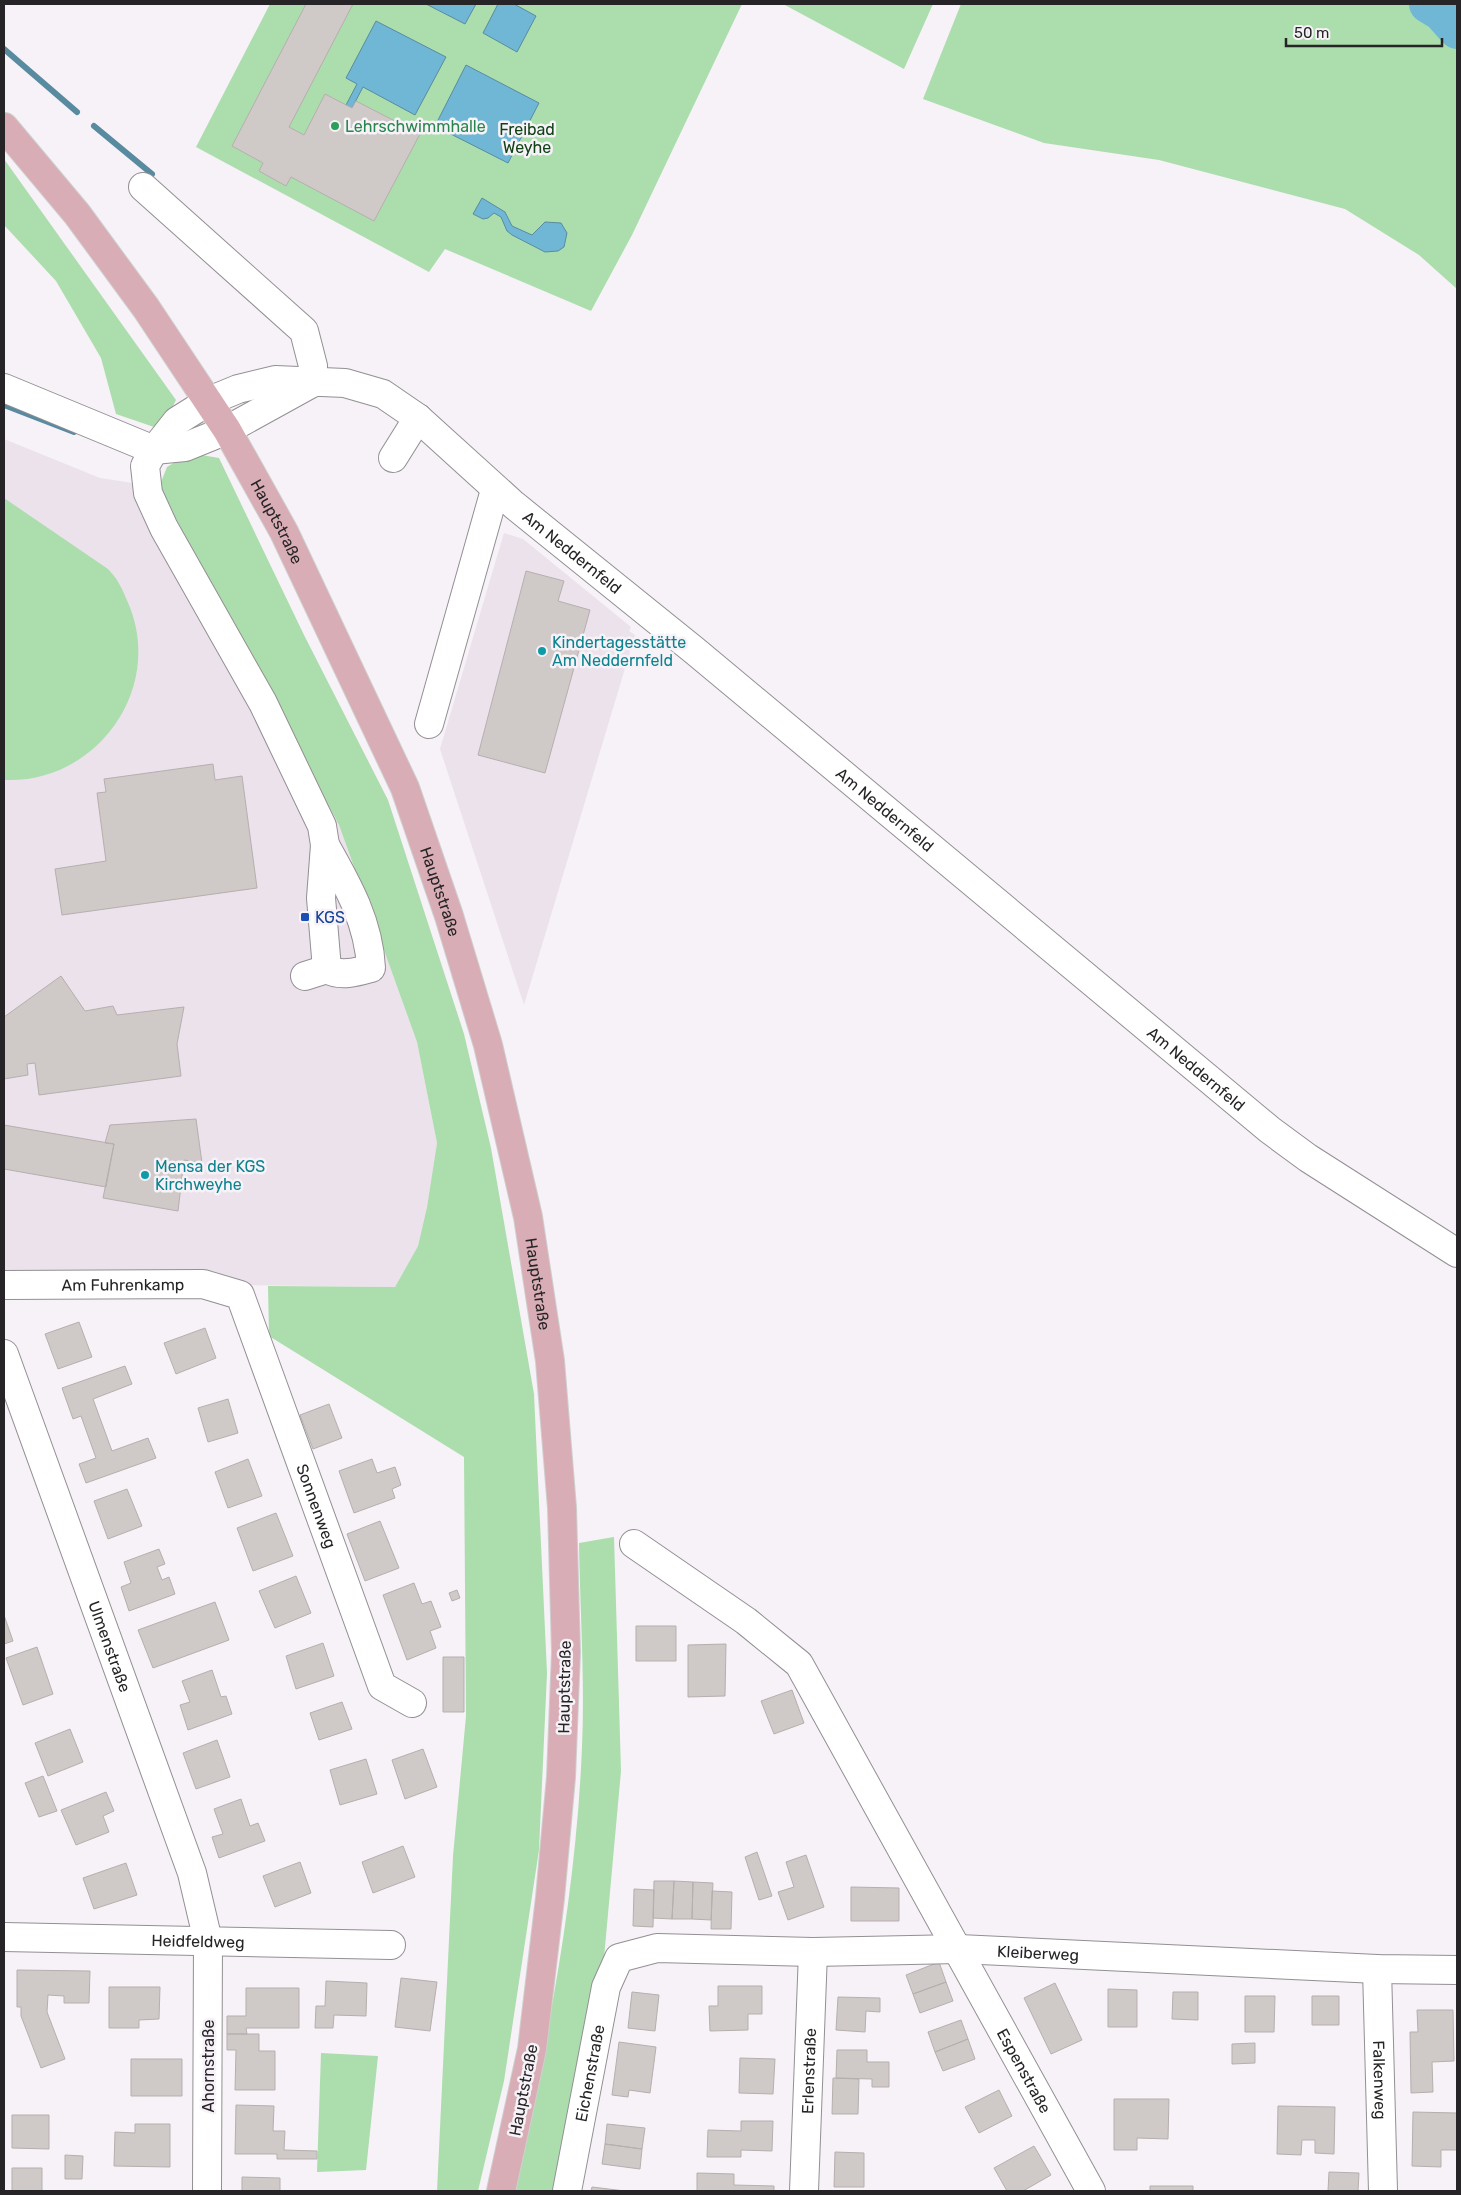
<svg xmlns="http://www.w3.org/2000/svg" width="1461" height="2195" font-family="Rubik,sans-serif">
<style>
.built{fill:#ebe2ec}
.green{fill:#acddad}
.water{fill:#6fb7d5;stroke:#598ba0}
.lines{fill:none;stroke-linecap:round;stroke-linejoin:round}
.stream{stroke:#598ba0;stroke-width:6}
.river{stroke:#6fb7d5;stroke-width:38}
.building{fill:#cfc9c8;stroke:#b6afae}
.minor-casing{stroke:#938f93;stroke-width:30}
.major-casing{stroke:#cfcfcf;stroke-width:30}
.minor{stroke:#fff;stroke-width:28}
.major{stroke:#d8adb5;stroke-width:28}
.leisure-dot{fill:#2e9e5b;stroke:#f6f2f7;stroke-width:2}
.culture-dot{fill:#0f9aa8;stroke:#f6f2f7;stroke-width:2}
.transit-dot{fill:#1a4fb4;stroke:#f6f2f7;stroke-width:2}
.labels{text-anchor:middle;stroke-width:5;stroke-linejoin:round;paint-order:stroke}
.leisure-label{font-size:16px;fill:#27864d;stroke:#f6f2f7;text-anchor:start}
.park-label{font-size:16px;fill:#0f4215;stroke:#f6f2f7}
.street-label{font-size:16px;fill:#262426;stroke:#f6f2f7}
.culture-label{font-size:16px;fill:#0d838f;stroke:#f6f2f7;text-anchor:start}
.transit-label{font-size:16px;fill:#164399;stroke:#f6f2f7;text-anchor:start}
</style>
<rect width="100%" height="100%" fill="#f6f2f7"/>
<!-- built -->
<path class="built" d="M4,439L100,478L159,487L339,825L417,1042L437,1143L427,1207L418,1246L395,1287L4,1282Z
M504,533L523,539L631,627L629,631L635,635L524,1005L440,749Z"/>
<!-- green -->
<path class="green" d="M270,4H742L632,235L591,311L445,249L429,272L196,147Z
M783,4H933L904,69Z
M961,4H1457V289L1419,255L1345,209L1159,160L1044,143L923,99Z
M4,159L176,400L168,416L154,427L116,414L101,358L56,281L4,225Z
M190,453L219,458L304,635L388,800L464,1034L491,1148L534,1394L547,1673L539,1850L504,2081L478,2191H437L453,1856L466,1716L464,1457L269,1336L268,1286L395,1287L418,1246L427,1207L437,1143L417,1042L339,825L159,487L167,467Z
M4,498L108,569C119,580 123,591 129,605C164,690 96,784 4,780Z
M614,1537L621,1771L602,1980L562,2191H513C547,2046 576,1897 582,1747C585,1680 580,1611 579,1543Z
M321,2053L378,2056L366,2170L317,2172Z"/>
<!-- water -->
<path class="water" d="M426,4H476L465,24Z
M498,4H514L536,16L517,52L483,33Z
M376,21L446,57L415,115L363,87L352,108L346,105L357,84L346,78Z
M466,65L539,103L508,163L435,126Z
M482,198L505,212L512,226L532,235L545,222L561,223L567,233L564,247L558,251L545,252L512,235L507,231L501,217L494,213L488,218L483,219L473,214Z"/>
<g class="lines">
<!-- stream -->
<path class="stream" d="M4,49L77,112
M94,126L152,174
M4,405L74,432"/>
<!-- river -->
<path class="river" d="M1428,4L1441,12L1457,30"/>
</g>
<!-- building -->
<path class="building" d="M306,4H353L289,127L304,135L325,94L352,108L356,101L420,134L374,221L291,177L286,186L259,171L263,163L232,146Z
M526,571L564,581L558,601L590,610L545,773L478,755Z
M213,764L215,780L242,776L257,888L62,915L55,869L106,861L97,793L106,792L104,779Z
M61,976L85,1011L113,1006L117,1015L184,1007L177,1044L181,1076L39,1095L35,1063L27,1064L28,1075L4,1079V1017Z
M196,1119L202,1163L184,1160L178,1211L103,1198L114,1144L105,1143L110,1125Z
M4,1125L114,1144L106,1187L4,1169Z
M79,1322L92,1357L58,1369L45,1334Z
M205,1328L216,1358L176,1374L164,1343Z
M125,1366L132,1384L93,1399L112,1451L148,1438L156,1458L86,1483L79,1464L96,1458L81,1416L73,1419L62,1388Z
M228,1399L238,1433L208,1442L198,1408Z
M329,1404L342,1438L313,1449L300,1415Z
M248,1459L262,1496L228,1508L215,1472Z
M372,1459L377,1473L395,1467L401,1485L392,1489L395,1498L354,1513L339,1471Z
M127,1489L142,1526L108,1539L94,1501Z
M276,1513L293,1556L253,1571L237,1528Z
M380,1521L399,1568L365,1581L347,1534Z
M159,1549L165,1564L157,1567L162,1580L169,1577L175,1594L129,1611L121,1587L131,1583L124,1562Z
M296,1576L311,1613L275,1628L259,1591Z
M414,1583L422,1604L431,1601L441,1627L430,1631L436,1648L407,1660L383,1595Z
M457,1590L460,1598L452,1601L449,1593Z
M215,1602L229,1640L153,1668L138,1630Z
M4,1615L13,1641L4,1644Z
M636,1626H676V1661H636Z
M323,1643L334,1676L296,1689L286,1656Z
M726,1644L725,1696L688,1697V1645Z
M37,1647L53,1694L23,1705L6,1658Z
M443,1657H464V1712H443Z
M212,1670L221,1697L226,1696L232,1714L188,1730L180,1705L190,1702L182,1681Z
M792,1690L804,1723L774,1734L761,1701Z
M342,1702L352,1729L319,1740L310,1713Z
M70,1729L83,1762L48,1776L35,1743Z
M217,1740L230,1777L196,1789L183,1753Z
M423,1749L437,1787L405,1799L392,1760Z
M366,1759L377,1794L340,1805L330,1770Z
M43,1776L57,1811L39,1817L25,1783Z
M106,1792L114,1811L103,1816L109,1832L76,1845L61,1810Z
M241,1799L250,1826L258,1823L265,1841L219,1858L212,1837L223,1834L214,1809Z
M403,1846L415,1877L373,1893L362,1862Z
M757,1852L772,1896L759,1900L745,1857Z
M806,1855L824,1907L788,1920L778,1892L794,1887L786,1862Z
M300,1862L311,1893L275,1907L263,1876Z
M126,1863L137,1895L94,1909L83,1878Z
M654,1881H674L672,1919L653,1918Z
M674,1881L693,1882L692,1919H672Z
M693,1882L713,1883L711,1920L692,1919Z
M851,1887L899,1888V1921H851Z
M634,1889L654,1890L653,1927L633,1926Z
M712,1891L732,1892L731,1929H711Z
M939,1962L946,1982L913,1994L906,1975Z
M17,1970L90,1971L89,2003H64V1996L48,1995L47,2012L65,2059L41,2068L21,2016V2007H17Z
M401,1978L437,1982L430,2031L395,2027Z
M326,1981L367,1983L366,2016L334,2015L333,2028H315L316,2006H325Z
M946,1982L953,2001L920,2013L913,1994Z
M1055,1983L1082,2040L1051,2054L1024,1998Z
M718,1986H762V2014H748V2030L710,2031L709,2006H718Z
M109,1987H160L159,2019L139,2020V2028H109Z
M246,1988H299V2028H246L247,2034H227V2016H246Z
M1108,1989L1137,1990V2027H1108Z
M632,1992L659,1995L655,2031L628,2028Z
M1173,1992H1198V2020L1172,2019Z
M1245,1996H1275L1274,2032H1245Z
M1312,1996H1339V2025H1312Z
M838,1997L880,1998V2012L866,2011L865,2032L836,2030Z
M1417,2010H1453L1454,2061L1432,2062L1433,2092L1411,2093L1410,2032H1418Z
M961,2020L968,2039L935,2052L928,2032Z
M227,2034H259V2051H275V2090H235L236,2050H227Z
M968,2039L975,2059L943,2071L935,2052Z
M619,2042L656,2047L650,2093L629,2090L628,2097L612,2095Z
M1255,2043V2063L1232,2064V2044Z
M837,2050H867V2062H889V2087H872V2079L836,2078Z
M740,2058L775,2059L773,2094L739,2093Z
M131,2059H182V2096H131Z
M833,2078L859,2079L858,2114H832Z
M999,2090L1012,2116L979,2133L965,2107Z
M1114,2099H1169L1168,2139L1137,2138V2150H1114Z
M236,2105L274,2106L273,2131H285L284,2150L317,2151V2159H277V2154H235Z
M1278,2106L1335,2107L1334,2154L1315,2153V2140H1302L1301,2155L1277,2154Z
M1413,2112L1457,2113V2150H1441V2167L1412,2166Z
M12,2115H49V2149L12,2148Z
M741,2121H773L772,2151L741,2150V2157H707L708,2130L741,2131Z
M135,2124H170V2167L114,2166L115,2132L135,2133Z
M607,2124L645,2128L642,2149L605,2144Z
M605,2144L642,2149L640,2169L602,2164Z
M1034,2146L1051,2175L1023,2191H1007L994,2168Z
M835,2152L864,2153V2187H834Z
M65,2155L83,2156L82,2179H65Z
M12,2168H42V2191H12Z
M1329,2172L1359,2173L1358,2191H1328Z
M697,2173L734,2174V2185L774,2186V2191H697Z
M242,2177L280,2178V2191H242Z
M1150,2186H1193V2191H1150Z
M592,2187L625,2191H591Z"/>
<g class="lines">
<defs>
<g id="minor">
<path d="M143,187L304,331L313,366L312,383"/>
<path d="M4,388L154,450L185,447L227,430L312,383"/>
<path d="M393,458L418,418"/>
<path d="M429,724L493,497"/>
<path d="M325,845C347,884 369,922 371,968C357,972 340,977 327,969"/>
<path id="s1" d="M327,969L321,898L325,845L322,826L263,703L164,528L148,493L145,466L154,450L177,421L209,401L238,389L275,380L345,383L383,394L418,418L514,505L695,651L1270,1130L1308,1158L1457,1253"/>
<path d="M305,976L327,969"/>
<path id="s2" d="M4,1285L203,1284L240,1295L382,1686L412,1703"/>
<path id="s3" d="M4,1354L192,1873L208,1941L207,2191"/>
<path id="s4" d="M634,1544L746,1621L799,1664L1091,2191"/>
<path id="s5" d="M4,1937L391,1945"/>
<path id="s6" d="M1377,1969L1383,2191"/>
<path id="s7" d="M567,2191L606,1987L619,1958L657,1948L813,1952L959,1949L1377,1969L1457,1970"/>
<path id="s8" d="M804,2191L813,1952"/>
</g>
<g id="major">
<path id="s9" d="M4,127L77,214L146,308L227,430L284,532L405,788L449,916L488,1045L528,1217L550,1361L562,1508L566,1652L561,1777L550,1898L532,2049L501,2191"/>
</g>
</defs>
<!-- minor casing -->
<use href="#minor" class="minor-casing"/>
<!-- major casing -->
<use href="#major" class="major-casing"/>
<!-- minor -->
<use href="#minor" class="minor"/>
<!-- major -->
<use href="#major" class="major"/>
</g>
<!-- markers -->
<circle class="leisure-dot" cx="335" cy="126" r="5"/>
<g class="culture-dot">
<circle cx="542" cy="651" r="5"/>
<circle cx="145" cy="1175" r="5"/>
</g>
<rect class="transit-dot" x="300" y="912" width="10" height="10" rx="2.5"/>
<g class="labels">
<!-- leisure labels -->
<g class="leisure-label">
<text x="345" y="132">Lehrschwimmhalle</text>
</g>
<!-- park labels -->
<g class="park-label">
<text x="527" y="135">Freibad<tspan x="527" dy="18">Weyhe</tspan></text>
</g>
<!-- street labels -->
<g class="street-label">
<text dy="6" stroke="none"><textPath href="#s9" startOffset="481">Hauptstraße</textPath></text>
<text dy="6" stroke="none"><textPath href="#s1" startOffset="1066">Am Neddernfeld</textPath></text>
<text dy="6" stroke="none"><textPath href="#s1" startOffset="1471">Am Neddernfeld</textPath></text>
<text dy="6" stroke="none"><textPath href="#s9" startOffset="886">Hauptstraße</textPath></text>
<text dy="6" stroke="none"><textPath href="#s1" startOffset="1876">Am Neddernfeld</textPath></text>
<text dy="6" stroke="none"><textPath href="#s9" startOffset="1291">Hauptstraße</textPath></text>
<text dy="6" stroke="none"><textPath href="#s2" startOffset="119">Am Fuhrenkamp</textPath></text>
<text dy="6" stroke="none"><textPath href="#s2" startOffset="462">Sonnenweg</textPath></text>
<text dy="6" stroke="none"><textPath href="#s3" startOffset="311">Ulmenstraße</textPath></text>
<text transform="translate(564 1687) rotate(-89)" y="6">Hauptstraße</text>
<text dy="6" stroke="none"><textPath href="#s5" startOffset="194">Heidfeldweg</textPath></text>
<text dy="6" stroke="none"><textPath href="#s7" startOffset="660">Kleiberweg</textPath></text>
<text transform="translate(208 2066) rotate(-90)" y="6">Ahornstraße</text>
<text dy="6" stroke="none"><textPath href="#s4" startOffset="669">Espenstraße</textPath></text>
<text dy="6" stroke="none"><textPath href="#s8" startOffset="120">Erlenstraße</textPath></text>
<text dy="6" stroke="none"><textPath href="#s7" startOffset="120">Eichenstraße</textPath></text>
<text dy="6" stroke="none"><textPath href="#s6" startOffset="111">Falkenweg</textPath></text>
<text transform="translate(523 2090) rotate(-79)" y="6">Hauptstraße</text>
</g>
<!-- culture labels -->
<g class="culture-label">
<text x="552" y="648">Kindertagesstätte<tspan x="552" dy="18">Am Neddernfeld</tspan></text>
<text x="155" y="1172">Mensa der KGS<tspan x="155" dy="18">Kirchweyhe</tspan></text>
</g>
<!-- transit labels -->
<g class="transit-label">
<text x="315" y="923">KGS</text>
</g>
</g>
<!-- border -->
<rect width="1461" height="2195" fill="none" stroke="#262426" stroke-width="10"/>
<!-- scale -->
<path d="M1286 38v8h156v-8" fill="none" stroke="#262426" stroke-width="2.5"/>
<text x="1294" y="38" font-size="15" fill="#262426" stroke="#f6f2f7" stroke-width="4" paint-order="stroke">50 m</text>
</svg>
